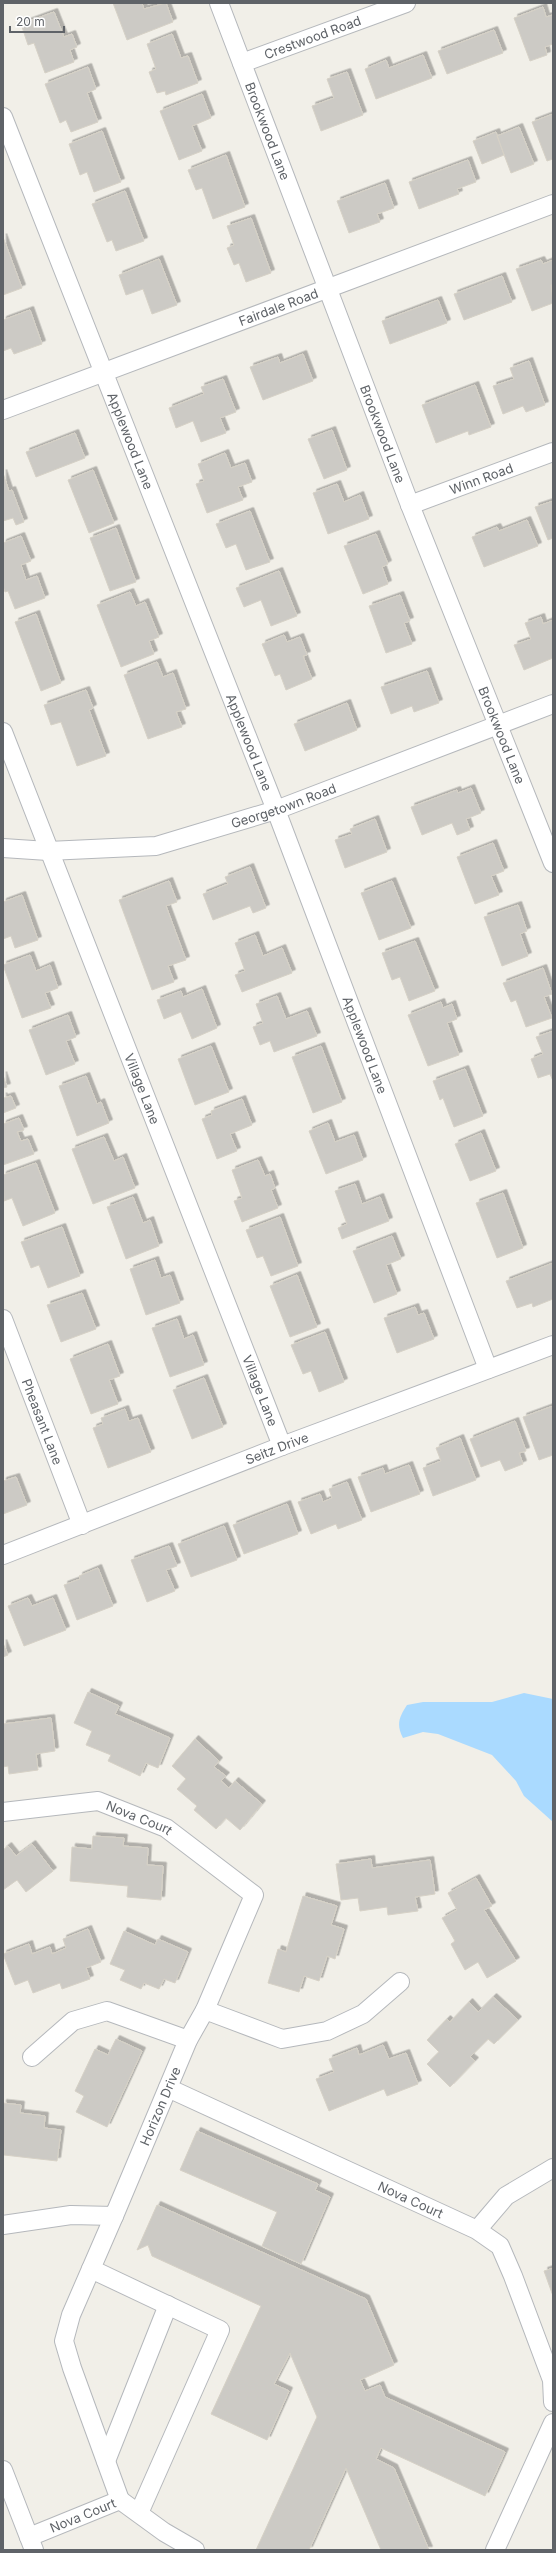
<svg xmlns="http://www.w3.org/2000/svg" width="556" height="2553" font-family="Inter,sans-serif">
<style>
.water{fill:#aadaff}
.building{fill:#cccac5;stroke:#d6d1c6;filter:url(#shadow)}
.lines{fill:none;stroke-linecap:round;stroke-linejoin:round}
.minor-casing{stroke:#b5b8bc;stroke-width:20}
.minor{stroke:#fff;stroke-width:18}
.labels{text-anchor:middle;stroke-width:4;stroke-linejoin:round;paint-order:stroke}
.street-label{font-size:13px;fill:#5f6368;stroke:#fff}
</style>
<defs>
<filter id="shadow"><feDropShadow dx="3.5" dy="-3.5" stdDeviation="0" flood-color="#0004"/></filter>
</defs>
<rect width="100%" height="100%" fill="#f1efe8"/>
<!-- water -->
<path class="water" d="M524,1693L553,1699V1822L524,1796L516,1781L492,1755L438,1734L423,1732L403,1738C396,1725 399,1717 407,1705L423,1702H492Z"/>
<!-- building -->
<path class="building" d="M113,3H142L144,9L166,3L173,22L127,40Z
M543,7L546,17L553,15V44L545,47L547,55L530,61L514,18Z
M54,12L64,37L72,34L77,47L70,50L74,62L45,73L34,43L28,45L21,24Z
M494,30L503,53L447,74L438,51Z
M172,34L181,58L188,56L198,83L166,95L165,91L157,93L149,72L156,69L147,44Z
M423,55L432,78L376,99L365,69L386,60L389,68Z
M88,67L96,89L87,93L98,122L71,132L66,120L60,123L45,84Z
M347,72L363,115L321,131L312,106L334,98L327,79Z
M202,94L211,118L192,126L202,151L179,160L160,111Z
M553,114V159L547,161L532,122Z
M519,127L534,164L511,173L497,136Z
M102,131L121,182L94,192L87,172L80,175L69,144Z
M496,132L504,155L482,164L473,141Z
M226,155L245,207L213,219L202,188L196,190L188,170Z
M468,160L476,182L457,189L459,194L419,209L409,182Z
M385,183L394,208L377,214L380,222L349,233L337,201Z
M125,191L144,241L116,251L112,240L107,242L92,204Z
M251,218L271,273L246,282L239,263L234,265L227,248L234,245L227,226Z
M3,237L22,288L3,295Z
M159,259L177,305L152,314L143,289L126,295L119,275Z
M541,260L543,264L553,260V285H551L553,303L532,311L516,269Z
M502,276L512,302L464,320L454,294Z
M438,300L447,323L390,344L382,321Z
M30,310L42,344L14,354L11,348L3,351V320Z
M303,354L313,381L263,400L250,367L278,357L280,363Z
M529,361L545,405L526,412L523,406L503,414L493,386L514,379L510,368Z
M223,379L236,412L220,418L226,433L201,442L193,421L176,428L169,408L204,394L201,387Z
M475,385L491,427L469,435L468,431L436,443L422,405Z
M332,430L347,470L324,479L308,439Z
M75,433L85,458L36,477L26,452Z
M225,453L231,468L245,463L252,482L238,487L243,500L207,513L196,484L204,481L198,464Z
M93,470L114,523L89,533L68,480Z
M3,473L9,491L12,490L24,522L16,525L13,518L3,521Z
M337,484L344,502L360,495L369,519L328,534L313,493Z
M553,501V538L548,540L535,507Z
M250,511L270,562L246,570L236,544L226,548L216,524Z
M527,520L538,546L484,567L472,537L497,527L499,531Z
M116,528L136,582L110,591L90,538Z
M376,534L388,564L382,567L388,584L363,594L344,546Z
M21,536L31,561L21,565L26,580L37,576L45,598L15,609L8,591L5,592L3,586V543Z
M279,571L297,616L271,626L261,600L244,607L236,588Z
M130,592L136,606L145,602L159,637L149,641L154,654L121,667L97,605Z
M400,595L410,621L404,623L412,644L386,653L369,606Z
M36,614L61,683L41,691L15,622Z
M541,617L543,624L553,620V658L524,670L514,645L531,639L525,623Z
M284,635L287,642L300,637L307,655L303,656L312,679L286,690L280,674L275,676L262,644Z
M157,662L163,677L173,673L186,709L176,712L182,727L148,739L124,675Z
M427,671L439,703L414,712L412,706L391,714L381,687Z
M86,690L93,708L89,710L106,756L77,766L61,722L51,725L44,705Z
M347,703L357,730L305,751L294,724Z
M471,788L481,813L466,819L470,830L457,835L452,823L422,835L411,807L457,790L458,793Z
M375,819L387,852L345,868L335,840L352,834L350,829Z
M493,843L504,871L491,876L499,895L475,904L457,857Z
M250,867L266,908L253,913L250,906L213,920L203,894L228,884L225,877Z
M169,881L177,902L166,906L186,960L168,966L174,982L152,990L119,900Z
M392,881L411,928L379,940L361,893Z
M22,895L38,940L15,948L11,936L3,939V902Z
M518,905L527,931L520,934L528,956L502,966L484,917Z
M255,935L263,956L282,948L292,973L242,992L235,975L245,971L235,943Z
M415,941L435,991L409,1001L400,977L392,980L382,953Z
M30,955L36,971L50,965L58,988L45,993L51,1008L22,1018L3,965Z
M543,968L552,994L544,997L552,1018L526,1027L516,1000L511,1002L503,983Z
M202,989L217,1028L192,1039L181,1012L164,1019L157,1000L181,991L183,997Z
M277,996L286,1019L307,1011L317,1036L274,1052L270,1041L260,1045L253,1027L263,1023L256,1004Z
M441,1002L443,1008L452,1004L457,1019L447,1023L459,1055L428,1066L408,1015Z
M68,1015L76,1037L66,1041L75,1064L46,1075L29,1030Z
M553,1031V1081L550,1074L538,1078L531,1059L543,1054L536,1037Z
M211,1046L229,1092L195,1105L178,1059Z
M321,1046L342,1102L313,1113L292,1057Z
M465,1069L483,1116L454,1127L443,1098L440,1100L433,1081Z
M3,1075L7,1087L3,1088Z
M86,1076L97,1104L101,1102L109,1123L77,1136L59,1086Z
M3,1096L4,1098L11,1096L16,1108L3,1113Z
M242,1099L252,1125L230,1134L237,1151L217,1159L202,1119L212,1115L211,1111Z
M19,1118L24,1130L17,1132L21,1141L28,1139L34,1154L3,1165V1124Z
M328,1123L335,1142L354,1135L363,1160L326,1174L309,1131Z
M481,1133L496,1171L470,1181L455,1144Z
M104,1137L114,1161L123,1157L135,1188L93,1204L72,1149Z
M258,1160L265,1176L270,1174L275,1188L271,1190L278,1208L242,1222L234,1201L242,1198L232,1170Z
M36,1163L55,1213L23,1226L12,1198L4,1201L3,1175Z
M355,1184L362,1204L380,1197L389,1221L342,1239L338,1228L347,1224L335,1191Z
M503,1193L523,1248L497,1258L476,1203Z
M133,1197L143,1223L150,1220L159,1246L126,1259L107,1207Z
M280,1217L298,1266L271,1276L263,1256L257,1258L246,1230Z
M62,1227L80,1276L48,1288L39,1265L31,1268L21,1242Z
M392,1236L401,1259L386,1265L397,1294L374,1303L353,1251Z
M155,1260L161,1278L170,1275L180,1303L146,1315L130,1269Z
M553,1263V1299L533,1307L532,1303L517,1308L506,1281Z
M297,1275L317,1327L290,1337L270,1286Z
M82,1293L96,1329L61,1342L47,1305Z
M415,1307L418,1315L424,1313L434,1339L397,1353L384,1318Z
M177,1319L184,1339L193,1335L204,1365L170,1377L152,1328Z
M325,1332L344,1382L319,1392L311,1371L303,1374L291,1345Z
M108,1344L120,1376L109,1380L118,1404L91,1414L70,1359Z
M204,1378L223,1427L192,1439L173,1390Z
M553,1406V1455L539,1460L523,1417Z
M125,1409L129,1421L138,1418L151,1452L108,1468L93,1428L103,1424L101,1418Z
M515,1421L526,1451L519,1453L523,1464L505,1471L500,1460L481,1467L470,1439Z
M460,1438L476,1480L433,1496L423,1468L441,1461L436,1448Z
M409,1465L420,1494L371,1512L358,1477L383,1468L385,1474Z
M16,1477L27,1505L3,1514V1481Z
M347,1482L362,1520L338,1529L336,1524L311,1534L298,1502L320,1494L323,1502L332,1498L329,1489Z
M287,1504L298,1534L244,1554L233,1525Z
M224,1526L237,1560L191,1577L178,1544Z
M169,1546L177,1566L166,1570L175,1591L147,1602L131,1560Z
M98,1568L113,1606L77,1620L64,1585L80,1579L79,1576Z
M28,1598L32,1606L53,1598L66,1630L24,1646L8,1606Z
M3,1643L8,1655L3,1657Z
M88,1692L119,1706L115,1714L170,1738L158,1768L146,1763L140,1776L108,1761L111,1755L86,1745L92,1731L74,1723Z
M51,1718L55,1751L36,1754L38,1770L9,1774L8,1766L3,1767V1724Z
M195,1739L219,1761L214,1767L226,1776L221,1781L229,1788L235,1781L262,1804L240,1830L226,1818L216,1829L194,1810L197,1806L177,1789L186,1779L172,1766Z
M93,1836L124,1838L123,1846L148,1848L147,1865L163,1866L161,1900L127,1897L128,1886L70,1881L72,1847L92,1849Z
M32,1844L53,1871L26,1892L17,1880L3,1890V1850L8,1846L16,1856Z
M371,1859L372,1868L430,1860L435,1894L415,1897L418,1911L388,1915L387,1907L360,1911L358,1898L341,1900L336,1864Z
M476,1878L492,1906L484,1910L516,1961L487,1978L478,1962L465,1970L451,1944L455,1941L442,1918L457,1910L448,1893Z
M303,1896L337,1906L331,1925L344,1929L335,1959L327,1956L319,1981L304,1976L299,1992L268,1983L278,1949L286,1952Z
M88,1929L101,1962L86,1968L90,1979L62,1989L60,1983L33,1993L28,1980L15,1985L3,1954L29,1944L32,1954L50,1947L52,1954L66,1948L63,1939Z
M124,1931L155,1945L158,1939L188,1952L175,1983L164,1979L159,1989L144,1983L141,1989L120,1980L125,1970L110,1964Z
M493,1997L518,2020L494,2044L488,2039L470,2057L475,2061L450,2087L427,2064L439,2052L427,2040L447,2019L450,2022L469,2002L478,2012Z
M116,2039L142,2051L107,2127L76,2112L84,2096L75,2091L95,2049L108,2055Z
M383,2045L389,2059L406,2053L418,2084L387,2096L384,2089L329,2111L316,2079L334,2072L329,2059L357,2048L359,2055Z
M3,2103L21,2105L20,2113L45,2116L44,2128L61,2130L57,2161L4,2155Z
M197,2131L318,2184L315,2190L330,2197L301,2264L262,2246L277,2212L180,2170Z
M157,2205L366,2299L394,2365L360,2380L365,2391L380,2385L385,2397L505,2452L485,2496L381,2448L376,2459L394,2468L429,2550H381L346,2468L309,2550H256L317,2417L290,2353L274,2384L289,2391L267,2440L211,2414L261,2306L152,2256L148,2245L137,2250Z
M553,2268V2296L544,2271Z"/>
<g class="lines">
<defs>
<g id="minor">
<path id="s1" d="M219,3L410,505L553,863"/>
<path id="s2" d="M242,63L406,3"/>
<path id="s3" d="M3,117L276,810L488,1369"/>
<path id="s4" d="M3,410L553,204"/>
<path id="s5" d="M410,505L553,452"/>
<path id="s6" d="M3,732L282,1446"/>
<path id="s7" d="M3,848L48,851L156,846L276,810L553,704"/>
<path id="s8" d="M3,1319L82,1525"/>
<path id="s9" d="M3,1555L282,1446L553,1345"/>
<path id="s10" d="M3,1812L98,1801L166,1828L254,1895L205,2010L188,2040L114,2216L71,2215L3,2225"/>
<path d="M205,2010L282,2039L327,2031L363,2014L400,1982"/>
<path d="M32,2057L73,2021L107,2011L188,2040"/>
<path id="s11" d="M168,2088L477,2230L500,2246L513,2276L552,2380L553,2402"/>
<path d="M114,2216L71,2315L64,2341L72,2368L120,2500"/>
<path d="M477,2230L506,2196L553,2168"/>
<path d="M91,2269L220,2330L139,2513"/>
<path d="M106,2461L168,2305"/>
<path d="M3,2470L34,2550"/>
<path id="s12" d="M29,2537L120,2500L164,2532L195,2550"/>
<path d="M495,2550L553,2423"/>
</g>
</defs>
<!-- minor casing -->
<use href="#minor" class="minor-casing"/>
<!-- minor -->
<use href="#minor" class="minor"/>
</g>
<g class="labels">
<!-- street labels -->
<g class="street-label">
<text dy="5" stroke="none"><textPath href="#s2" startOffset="75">Crestwood Road</textPath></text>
<text dy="5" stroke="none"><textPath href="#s1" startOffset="137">Brookwood Lane</textPath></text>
<text dy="5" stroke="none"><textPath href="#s4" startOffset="294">Fairdale Road</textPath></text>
<text dy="5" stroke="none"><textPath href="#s1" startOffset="461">Brookwood Lane</textPath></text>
<text dy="5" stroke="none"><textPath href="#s3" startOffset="348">Applewood Lane</textPath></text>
<text dy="5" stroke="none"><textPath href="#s5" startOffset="76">Winn Road</textPath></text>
<text dy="5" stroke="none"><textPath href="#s1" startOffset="785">Brookwood Lane</textPath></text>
<text dy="5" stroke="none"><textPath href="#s3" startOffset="672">Applewood Lane</textPath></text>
<text dy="5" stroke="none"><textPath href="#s7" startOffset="287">Georgetown Road</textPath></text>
<text dy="5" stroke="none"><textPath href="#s3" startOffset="996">Applewood Lane</textPath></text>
<text dy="5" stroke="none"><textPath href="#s6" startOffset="383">Village Lane</textPath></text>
<text dy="5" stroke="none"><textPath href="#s6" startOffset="707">Village Lane</textPath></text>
<text dy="5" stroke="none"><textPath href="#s8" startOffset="110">Pheasant Lane</textPath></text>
<text dy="5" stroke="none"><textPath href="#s9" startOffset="294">Seitz Drive</textPath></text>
<text dy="5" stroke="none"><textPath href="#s10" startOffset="140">Nova Court</textPath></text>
<text transform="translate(160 2106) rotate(-67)" y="5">Horizon Drive</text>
<text dy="5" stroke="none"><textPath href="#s11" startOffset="267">Nova Court</textPath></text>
<text dy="5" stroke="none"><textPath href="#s12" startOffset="58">Nova Court</textPath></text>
</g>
</g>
<!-- border -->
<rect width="556" height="2553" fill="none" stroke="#5f6368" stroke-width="8"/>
<!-- scale -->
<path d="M10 26v6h54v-6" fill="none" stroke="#5f6368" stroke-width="2"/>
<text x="16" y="26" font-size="12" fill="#5f6368" stroke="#ffffff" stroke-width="3" paint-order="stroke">20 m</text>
</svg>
